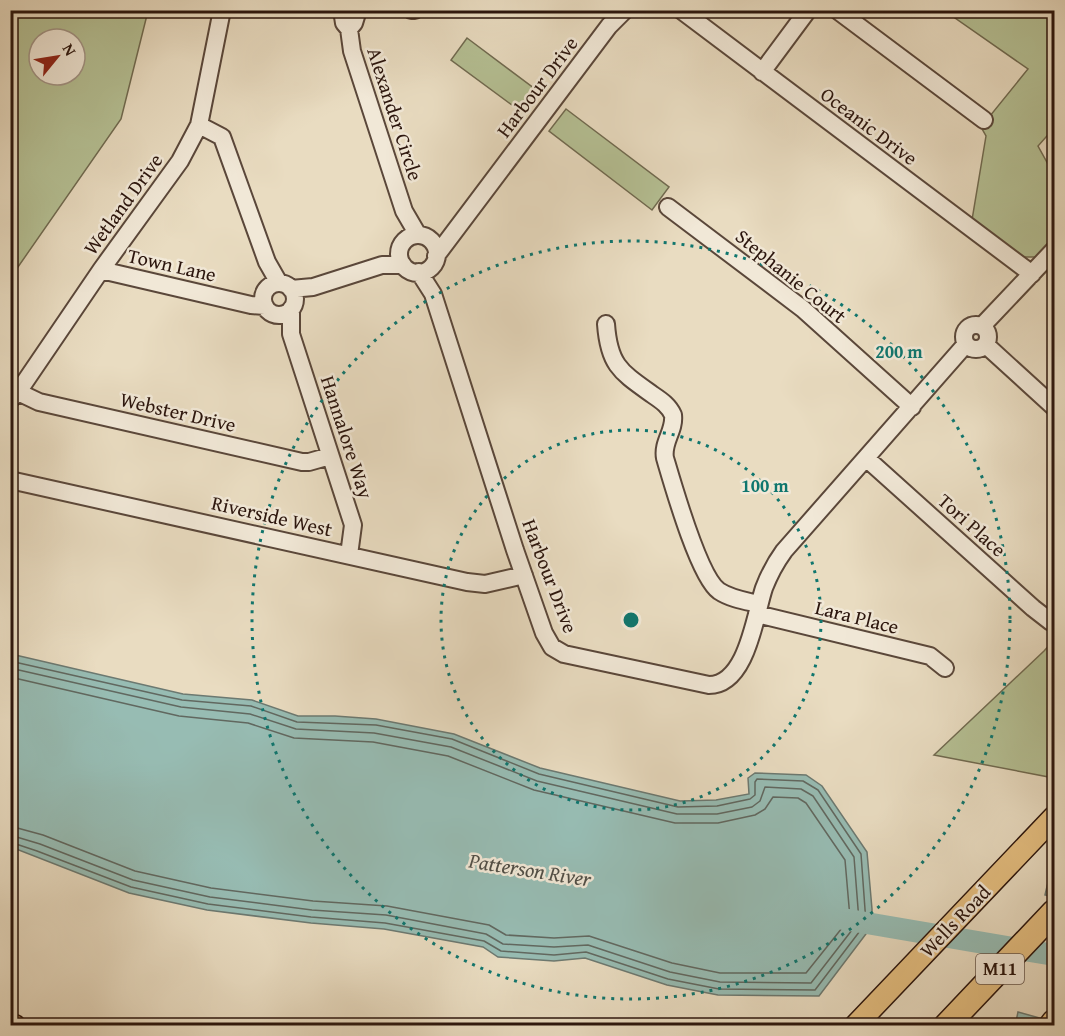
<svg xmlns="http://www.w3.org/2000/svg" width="1065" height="1036" font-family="'Gentium Book Plus',serif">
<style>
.green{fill:#b5c094;stroke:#706a50;stroke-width:1.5;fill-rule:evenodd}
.water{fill:#97bcb3;stroke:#6c7971;stroke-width:1.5}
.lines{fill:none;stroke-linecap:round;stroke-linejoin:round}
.shore{stroke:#616860;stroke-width:1.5}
.river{stroke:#97bcb3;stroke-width:22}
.minor-casing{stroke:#5a473a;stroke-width:20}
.major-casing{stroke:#2b150d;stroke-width:24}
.highway-casing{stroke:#2b150d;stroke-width:27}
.minor{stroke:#f1e8d7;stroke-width:16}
.major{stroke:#e4be80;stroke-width:21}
.highway{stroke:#e4be80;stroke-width:24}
.ring{fill:none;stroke:#0f766e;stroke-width:3;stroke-dasharray:3 6}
.labels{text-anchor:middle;stroke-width:5;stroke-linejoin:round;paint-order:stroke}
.shield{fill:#f1e8d7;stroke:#66544a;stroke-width:1.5}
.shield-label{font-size:18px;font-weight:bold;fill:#2b150d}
.street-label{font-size:20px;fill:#2b150d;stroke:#f1e8d7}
.water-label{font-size:21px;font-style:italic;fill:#514f47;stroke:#f1e8d7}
.centre{fill:#0f766e;stroke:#f1e8d7;stroke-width:3}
.ring-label{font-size:18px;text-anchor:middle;font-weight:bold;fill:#0f766e;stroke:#f1e8d7;stroke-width:5;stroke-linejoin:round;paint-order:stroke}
</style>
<rect width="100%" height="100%" fill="#e9dcc1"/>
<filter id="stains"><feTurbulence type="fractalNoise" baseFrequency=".00333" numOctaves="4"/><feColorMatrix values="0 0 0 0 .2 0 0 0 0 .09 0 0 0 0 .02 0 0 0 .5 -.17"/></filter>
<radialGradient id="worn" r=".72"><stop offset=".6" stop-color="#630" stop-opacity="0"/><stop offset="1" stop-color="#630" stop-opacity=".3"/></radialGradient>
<!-- green -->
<path class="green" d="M11,10L148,11L121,119L11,277ZM39,39H75V75H39Z
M945,11H1054V128L1038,146L1054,175V241L1039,257H1022L972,220L986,136L981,127L1028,69Z
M467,38L535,89L520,111L451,60Z
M566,109L669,187L652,210L549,131Z
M1054,640V778L934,755L1044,651Z"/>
<!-- water -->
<path class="water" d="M11,654L183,694L252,700L298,716H335L376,719L454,734L540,768L680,801L716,800L749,794L748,778L755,773L806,775L822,786L867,852L872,909V926L819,996L718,995L667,985L585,958L554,961L498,957L483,947L384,929L311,923L207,910L129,893L11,847Z
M1054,857V897L1045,895Z
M1018,1012L1054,1022V1025L1015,1026Z"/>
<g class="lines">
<!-- shore -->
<path class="shore" d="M10,661L182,700L251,706L297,722L376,725L452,739L539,774L678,807L717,806L750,799L755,795V782L757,779L803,781L818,790L861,854L866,923L815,990L719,989L668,979L586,952L554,955L501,951L484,941L385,923L311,917L208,904L131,887L37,851L10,842
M10,668L181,707L250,714L296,729L374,733L451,747L537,781L677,814H717L752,807L760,801L765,787L801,789L813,796L854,857L859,921L811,983L720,982L670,972L588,945L554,947L503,944L486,934L386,915L312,910L210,897L133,880L40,844L10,835
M10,677L179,716L248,723L294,738L373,742L448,756L534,790L675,823H718L755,815L765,809L773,797L798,798L806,803L845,860L850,918L806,973H720L672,963L589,936L554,938L506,935L489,925L387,906L313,901L211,888L135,871L43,835L10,826"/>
<!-- river -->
<path class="river" d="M843,919L1054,955"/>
<defs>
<path id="minor" d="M342,10L344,23L349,29L352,51L404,211L418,235
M411,10H415
M681,10L1032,274
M837,10L984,120
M349,29L354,23L358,10
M762,72L808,10
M199,125L222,137L267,262L279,283
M668,207L803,309L912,407
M399 254a19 19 0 1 1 38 0a19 19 0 1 1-38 0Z
M436,256L609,26L625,10
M101,270L251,305L265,306
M419,272L433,294L515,550L544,633L552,647L564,654L709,685C747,685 755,615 764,588C769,575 776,562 784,551L966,344
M263 299a16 16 0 1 1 32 0a16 16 0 1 1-32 0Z
M291,289L313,287L382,265H403
M291,309V334L353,525L349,555
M606,324C609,366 621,372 653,395C662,401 669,406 673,415C675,431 662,442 665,458C673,485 699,577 719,591C731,599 746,601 759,604
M964 337a12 12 0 1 1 24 0a12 12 0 1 1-24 0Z
M982,326L1054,250
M986,345L1054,407
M18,392L39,402L302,462H309L330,456
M10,400L18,392L101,270L180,161L199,125L222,10
M866,458L1033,608L1051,622
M10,480L467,582L485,584L524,575
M757,614L930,656L945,668"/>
<path id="major" d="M10,1024L15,1026
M855,1026L1054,817"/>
<path id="highway" d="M946,1026L1054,912
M1051,1026L1054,1022"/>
</defs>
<!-- minor casing -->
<use href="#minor" class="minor-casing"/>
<!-- major casing -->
<use href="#major" class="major-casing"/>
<!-- highway casing -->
<use href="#highway" class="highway-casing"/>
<!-- minor -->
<use href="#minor" class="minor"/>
<!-- major -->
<use href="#major" class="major"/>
<!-- highway -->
<use href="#highway" class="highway"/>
</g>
<!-- distance rings -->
<g class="ring">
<circle cx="631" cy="620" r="190"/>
<circle cx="631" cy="620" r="379"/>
</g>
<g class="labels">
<!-- shield labels -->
<rect class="shield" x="976" y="954" width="48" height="30" rx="4.5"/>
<g class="shield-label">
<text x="1000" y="975">M11</text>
</g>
<!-- street labels -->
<g class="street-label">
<text transform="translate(537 87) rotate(-53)" y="7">Harbour Drive</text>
<text transform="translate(395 114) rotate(72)" y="7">Alexander Circle</text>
<text transform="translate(869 126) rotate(37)" y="7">Oceanic Drive</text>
<text transform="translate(123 204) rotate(-54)" y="7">Wetland Drive</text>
<text transform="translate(172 265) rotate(13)" y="7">Town Lane</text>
<text transform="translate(791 276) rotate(39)" y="7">Stephanie Court</text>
<text transform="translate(178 412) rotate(13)" y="7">Webster Drive</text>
<text transform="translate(347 437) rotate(72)" y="7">Hannalore Way</text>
<text transform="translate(272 516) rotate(13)" y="7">Riverside West</text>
<text transform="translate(972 525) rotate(42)" y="7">Tori Place</text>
<text transform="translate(550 576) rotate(69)" y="7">Harbour Drive</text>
<text transform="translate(857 617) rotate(14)" y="7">Lara Place</text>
<text transform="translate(955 921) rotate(-46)" y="7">Wells Road</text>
</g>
<!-- water labels -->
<g class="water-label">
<text transform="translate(530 870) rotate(9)" y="7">Patterson River</text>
</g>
</g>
<circle cx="631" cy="620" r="9" class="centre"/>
<g class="ring-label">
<text x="899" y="358">200 m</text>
<text x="765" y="492">100 m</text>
</g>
<!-- margin -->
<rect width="1065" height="1036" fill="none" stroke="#e9dcc1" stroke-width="36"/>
<rect x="12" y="12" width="1041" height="1012" fill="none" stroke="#2b150d" stroke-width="3"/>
<rect x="18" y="18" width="1029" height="1000" fill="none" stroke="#2b150d" stroke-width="1.5"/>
<!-- north arrow -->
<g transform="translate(57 57) rotate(60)"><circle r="28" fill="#f1e8d7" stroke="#a29486" stroke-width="1.5"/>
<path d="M0-4.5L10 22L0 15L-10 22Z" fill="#8f2418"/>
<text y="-9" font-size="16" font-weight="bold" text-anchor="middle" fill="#2b150d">N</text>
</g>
<rect width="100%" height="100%" filter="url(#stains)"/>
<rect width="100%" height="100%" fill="url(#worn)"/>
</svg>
